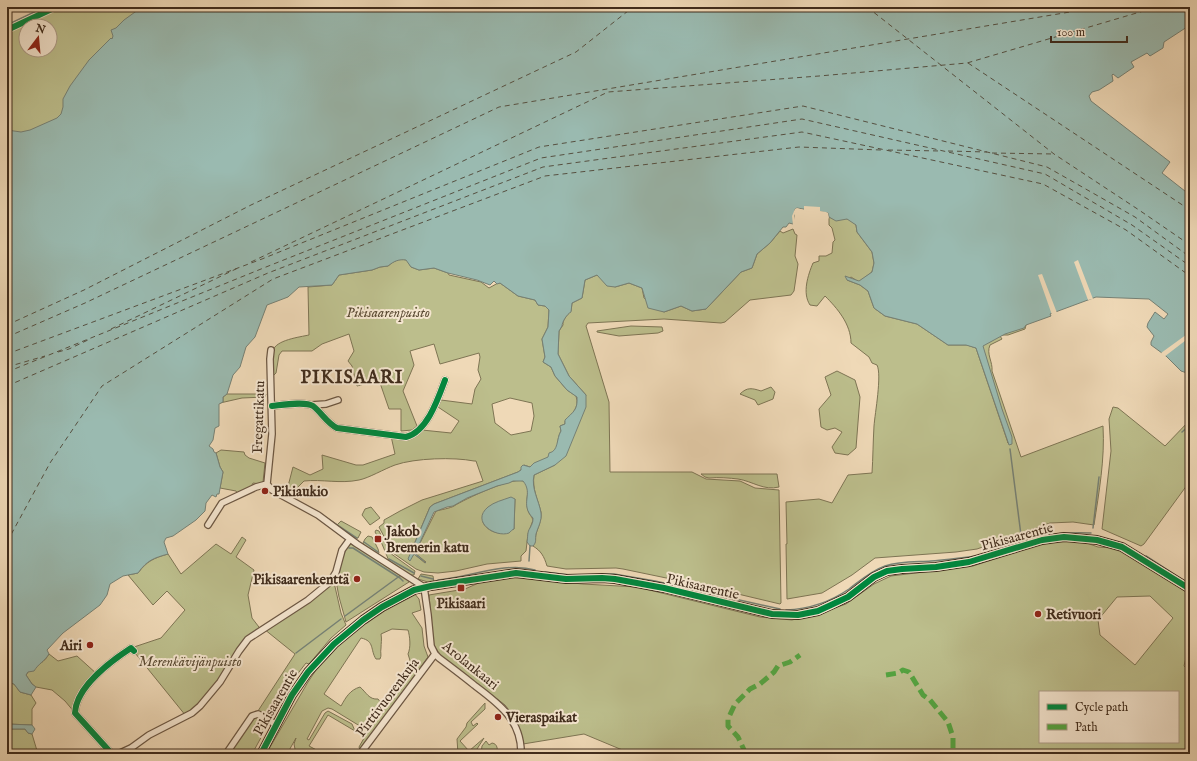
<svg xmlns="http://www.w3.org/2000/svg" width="1197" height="761" font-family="'IM FELL English',serif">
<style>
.green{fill:#bcbe8c;stroke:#7e7554;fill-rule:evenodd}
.water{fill:#9abab0;stroke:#768175}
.pier{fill:#efd9b7}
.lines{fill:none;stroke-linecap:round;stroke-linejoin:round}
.stream{stroke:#768175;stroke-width:1.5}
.ferry{stroke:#565041;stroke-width:1;stroke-dasharray:5 4;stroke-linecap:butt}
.street-casing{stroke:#6c5743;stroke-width:8}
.secondary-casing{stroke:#402c1c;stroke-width:10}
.street{stroke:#f5e6d0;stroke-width:5.5}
.secondary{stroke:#f5e6d0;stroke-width:8}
.quiet{stroke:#54a441;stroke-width:5;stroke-dasharray:10 5;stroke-linecap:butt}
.cycleway-casing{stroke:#f5e6d0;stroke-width:8}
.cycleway{stroke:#00873e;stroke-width:6}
.poi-dot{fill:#8f2418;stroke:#f5e6d0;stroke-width:1.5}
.labels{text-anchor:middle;stroke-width:4;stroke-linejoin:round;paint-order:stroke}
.park-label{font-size:14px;font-style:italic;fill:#594932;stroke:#f5e6d0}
.street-label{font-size:14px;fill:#402c1c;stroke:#f5e6d0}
.poi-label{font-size:14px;font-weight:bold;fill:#402c1c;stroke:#f5e6d0;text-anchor:start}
.district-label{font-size:18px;font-weight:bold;letter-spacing:1px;fill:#402c1c;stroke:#f5e6d0}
</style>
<rect width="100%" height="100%" fill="#efd9b7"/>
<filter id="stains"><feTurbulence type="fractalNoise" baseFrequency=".005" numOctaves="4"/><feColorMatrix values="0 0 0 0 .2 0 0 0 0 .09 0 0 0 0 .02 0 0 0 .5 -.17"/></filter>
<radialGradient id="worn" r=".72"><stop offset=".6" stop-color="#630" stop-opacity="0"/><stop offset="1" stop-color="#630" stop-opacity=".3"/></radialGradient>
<!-- green -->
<path class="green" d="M59,7H178L73,124L7,149V32ZM26,26H50V50H26Z
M829,217C839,222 840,217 848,219C851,220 854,223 856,225L857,232L872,252L874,263L872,272L859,282L851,277L847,280L860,285L868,291L874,308L885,316L917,324L948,345H967L976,348L1008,443L1004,417L982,346L994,337L1026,325L1025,329L1008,335H1003L1000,336L1002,339L990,345C986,354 993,362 992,371L1021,457L1103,426C1105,459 1099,492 1094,525L1073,522L1050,523L977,549L956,552L875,558L852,575L822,593L787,599L786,544H787L786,502L819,499L832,503L848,475L872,473C873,458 873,442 874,426C875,413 882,375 877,365L872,363L869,357L851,343C851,324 837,308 825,296L817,306L810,305C802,293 808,275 813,263L819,261V256H826L832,253L833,242L835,240L832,228L829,225Z
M793,229L795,234L797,235L795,256L798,264L794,291L791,295L750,300L725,322L721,323L664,319L588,323L586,326L609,402L610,472H692L706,479L740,481L755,488L779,490L781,603L780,604L700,585L623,569L616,568L566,569L547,566C544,556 541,551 533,546C536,541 535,539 536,534C538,527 542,520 541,512C538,500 532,489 534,475L555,465L586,395L569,376L558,354L559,331L563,325C562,320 568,314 571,311L572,303L582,298L585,280L597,275L615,287L629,283L642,288L644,298L664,312L681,306L692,311L706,309L741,272L752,268L757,254L770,243L780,231L783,233Z
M400,259L407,260L411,267L419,270L434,268L448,273L449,275L481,282L489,288L498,283H500L518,296L535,300L538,305L545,306L549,310L548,327L542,339L545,357L543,362L551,367L555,376L567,390L576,396C580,408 572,413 565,421V424L560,426L561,431C557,438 559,442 556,449C552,459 538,461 530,467L524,465L521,470L518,472L434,504L430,507L412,549V557L414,554L425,563L426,562L416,554V551L436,511C440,510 451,508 454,506C463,500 517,474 525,482C530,488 527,494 527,500C527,503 527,510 529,513C530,515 532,517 533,520L528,534L526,551L521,556V561L487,564L456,571L438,573L424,572L416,569L393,553L380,529L379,527L384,523V520L400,511L422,500L483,481L476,461H474C454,457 415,458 395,465C384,469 369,478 359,480C340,484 322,479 304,481L294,491L292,497L286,494L293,467L310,475L323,469L322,455L356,465H363L395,454L391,436L413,437L422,430L451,433L459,421L438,407L441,400L472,404L475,389L481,379L478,370L480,357L479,353L440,364L434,344L410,351L414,365L403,391L417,426L412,430L401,431V409H389L379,380L357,386L352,366L348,361L354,351L349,334L322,344L312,351H282L279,355L276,373L273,376C273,368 271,358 273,351C275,340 300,337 309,335L308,287L332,285L339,275L372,270L380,267L388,266L393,262ZM510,398L532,403L534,416L531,431L511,435L495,423L492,404ZM515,499L514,529C510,530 504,533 500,533C493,533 485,528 483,522Z
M631,326L662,327L663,331L658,333L619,336L597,332V331Z
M837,371L855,380L860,397L856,448L848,455L835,453L832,447L842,432L835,428L827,430L821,427L819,409L831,395L825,377Z
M771,387L775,392L773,399L758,405L755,400L740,394C747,387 752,388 761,391Z
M227,394H266L265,397L242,398L220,403L223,402V397Z
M1113,407L1118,408L1165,446L1190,420V481L1144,544L1141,546L1102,529L1111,451L1109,419Z
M221,450L244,452L245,455L249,458L265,463L263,482L260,484L253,483L250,489L238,494L236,491L220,488L223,472L220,467L216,453Z
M701,474H777L779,487C764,491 752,481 738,479C730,478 718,477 709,478L705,477Z
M371,507L380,518L370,525L362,515L365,509Z
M341,521L361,532L358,538H355L337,525Z
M376,530L379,531L390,553L415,571L414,575H410L389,561L382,544L375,532Z
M368,536L372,537L378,549L379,553L378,554L364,545L363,543L365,539Z
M242,537L246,540L236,557L254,570L248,595L252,618L262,631L248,639L211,693L186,716L131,648L161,638L185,610L167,591L153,605L128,575L138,573C147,561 154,558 168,554L181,574L216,544L231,554Z
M1081,541L1098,547L1114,548L1123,552L1190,594V640L1184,666L1190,672V754H632L584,734L523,744L512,714L505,705L441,656L434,645L433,640L429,595L465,589L483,581L509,577L583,584L637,587L760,617L792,620L823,612L846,604L874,584L891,576L973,566L1037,545L1056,542ZM1150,596L1173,618L1135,665L1100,635L1098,620L1117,597ZM1040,692H1178V742H1040Z
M351,544L409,579V582L346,622L339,597L336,581V576L345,548Z
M421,574L433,576L434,582H428L418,579Z
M333,578L341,613L346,625L331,638L309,664L306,663L292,681L252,754H227L256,714L295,654L264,629L308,600Z
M414,593L419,599L421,610L412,613L422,628L424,646L428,657L360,750L359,747L368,731L332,709L328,708L322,711L307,739L309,740L325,713L328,711L352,724L355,731L328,715L309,746L324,754H296L294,744L296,738L287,754H266L308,682L324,658L371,617ZM392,629L408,630C410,637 411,647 408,654L412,667L389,694L385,704H382L378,699C369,700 366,692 360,687C350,690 346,697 341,706L324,694L361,638C375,641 370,650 376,659H380C382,655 380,653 381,648C381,643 382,640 381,634Z
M49,654L58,661L77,656L98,675L85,689L75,713L65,701L52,690L36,687L32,684L26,675C31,665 42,667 49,654Z
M7,682L14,684L20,692L31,695L36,703L32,709V725L7,724Z
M485,703V709L471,722L473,726L477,723L478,724L460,741L469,751L484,738L477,749L476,754H458L457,739L466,727L467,723Z
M7,729H25L28,733L32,734L38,754H9Z
M486,741L489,745L492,743C498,744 497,749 498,754H481L482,746Z"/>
<!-- water -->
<path class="water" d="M142,7H1190V25L1164,42L1163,48L1150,56L1147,53L1131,62L1134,67L1118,78L1113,74L1112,75L1113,81L1099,90L1092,92L1089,96L1091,101L1170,162L1162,173L1190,195V374L1181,371L1166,356L1151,345V342L1154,336L1147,327L1148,323L1155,312L1164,319L1168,314L1149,299L1096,297L1050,314L1051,316L1026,325L1024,328L1005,334L983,346L1002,409L1012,437V444L1009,445L976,348L966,345H948L917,324L885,316L874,308L868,291L860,285L847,280L845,276L859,281L872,272L874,263L872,252L857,232L856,225L847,219L836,221L829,217L828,213L797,208L795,209L793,224L789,223L786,227H783L770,243L757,254L752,268L741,272L706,309L692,311L681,306L664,312L648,308L642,288L629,283L615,287L607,286L597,275L585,280L582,298L572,303L571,312C567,314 562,322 562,326L559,331L558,354L569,376L586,395V407L566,456L555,465L534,475C531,489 539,500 541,513C542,521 538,527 536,534C535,539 537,542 533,546H530L527,542C528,537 527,532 530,528C532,524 533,523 533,518C519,504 534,494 523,481H513L509,483L497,486L467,498L453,506L447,507L434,512L415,553L426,563L414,554L410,561L408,559L430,507L434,504L518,472L521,470V467L523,465L530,467L534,463L548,457L549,453C559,451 556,439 561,431L560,426L565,424V420C573,412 578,410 577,397L567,390L555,376L551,367L543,362L545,357L542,339L548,327L549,310L545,306L538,305L535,300L518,296L500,283L497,284L494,281L490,285L477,280L448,273L434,268L419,270L411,267L406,260C399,259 394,261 388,266L380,267L372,270L339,275L332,285L299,287L288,297L267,305L255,337L246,347L240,367L233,375L227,394L223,397V402L219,404V426L215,428L213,440L209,446L213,449L214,452L216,453L220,467L223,472L219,494H217L216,497L212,495L206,503L205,511L196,520L173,536L166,538L164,542L168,554C154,558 147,560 138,573L123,576L110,584L107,595L100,605L63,633L47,650L49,654C44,662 39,663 34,671L28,672L26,675L32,684L36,687L31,695L20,692L14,684L7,682V130L21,132L30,130L57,118L61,114L63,107V99L70,86L89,60L111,38L112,39L113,36L111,30L116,28L124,20Z
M511,497L515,499L514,529C513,529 510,532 509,533C496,538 470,522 488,507C494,502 503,500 511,497Z
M7,724L32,725L35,729L32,734L28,733L25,729H7Z"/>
<!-- pier -->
<path class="pier" d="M804,206L820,207V211L826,212L828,213L829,219L825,214L797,210L794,216L795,222L793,226L792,216L795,209L797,208L804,210Z
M1078,260L1093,299L1088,300L1074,262Z
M1042,274L1057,313L1052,315L1038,275Z
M1190,332V337L1164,357L1161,353Z"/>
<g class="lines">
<!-- stream -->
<path class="stream" d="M7,25L45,7
M1182,432L1190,425
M1010,449L1021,535
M315,510L357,538
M1093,528L1099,477
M364,542L378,552
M1020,543C1045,534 1064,532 1091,533
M349,548H353L400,578L403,581
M1146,556L1189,584
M342,559L345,551
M389,559L414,573
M529,561L530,546
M545,572L570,575
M602,574H614L655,581L780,609
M421,576L433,579
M338,580L340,568
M438,580C468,578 505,561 535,570
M786,610C810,609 830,602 849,589C861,580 871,571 885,566C900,561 916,562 931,561C946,560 961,558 976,556
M345,616L401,575
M296,653L341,619"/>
<!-- ferry -->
<path class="ferry" d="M867,7L1054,154L1139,210L1190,245
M968,63L1190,210
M888,150L941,151
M948,151L987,152
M992,153L1054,154
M251,262L608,92L819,76L967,63L1157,7
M7,325L84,290L251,205L576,52L633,7
M111,329L238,268
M7,337L85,303L499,107L1100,7
M58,352L69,349L90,339
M7,354L262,259L539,147L803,106L1047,167L1135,217L1190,257
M7,367L45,356
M7,372L266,267L541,158L802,119L1045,174L1132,225L1190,266
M7,386L268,273L543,167L802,132L1043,184L1126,230L1190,276
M7,542L50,463L102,386L273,279L545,176L799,147L881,150
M7,588L10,599L7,597"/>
<defs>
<path id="street" d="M311,405L326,404L338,400
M272,406C282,405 305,401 313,406C322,413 327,423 337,428L406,437C427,432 438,399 445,380
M267,484L272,490L318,515L357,544L424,587L428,615L431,646L435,654L439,658C451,667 463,676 474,685C498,703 522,720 521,754
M267,484L272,434L270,359L271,350
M208,525L222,503L256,487L267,484
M112,754L75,713C76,687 111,661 131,648L134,651
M118,754L131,748L149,735L192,713L200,706L220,682L239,651L248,639L308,600L330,582L336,572L342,550L350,539
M226,754L252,716L258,714L277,725
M360,754L435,654"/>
<path id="secondary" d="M261,754L292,695L308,672L334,644L363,620L382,607L414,590L431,586L516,573L566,579L602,578L615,579L664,588L772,614L798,615L818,611L831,605L848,597L874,577L887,571L902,569L936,567L969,562L1042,540L1064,537L1097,540L1122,547L1190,589"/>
</defs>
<!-- street casing -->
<use href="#street" class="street-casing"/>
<!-- secondary casing -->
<use href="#secondary" class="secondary-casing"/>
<!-- street -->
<use href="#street" class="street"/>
<!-- secondary -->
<use href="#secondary" class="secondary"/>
<!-- quiet -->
<path class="quiet" d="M886,675L898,673L903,670L909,672L923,695L930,700L948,722L953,737V754
M746,754L738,737L728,726V719L735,704L750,689L760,684L774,672L778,666L790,662L800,655"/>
<defs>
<path id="cycleway" d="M7,30L56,7
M272,406C282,405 305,401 313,406C322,413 327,423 337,428L406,437C427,432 438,399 445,380
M112,754L75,713C76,687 111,661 131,648L134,651
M261,754L292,695L308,672L334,644L363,620L382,607L414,590L431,586L516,573L566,579L602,578L615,579L664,588L772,614L798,615L818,611L831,605L848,597L874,577L887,571L902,569L936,567L969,562L1042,540L1064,537L1097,540L1122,547L1190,589"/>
</defs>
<!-- cycleway casing -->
<use href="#cycleway" class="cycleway-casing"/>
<!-- cycleway -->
<use href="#cycleway" class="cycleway"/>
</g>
<!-- markers -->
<g class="poi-dot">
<circle cx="265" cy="491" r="4"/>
<rect x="374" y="535" width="8" height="8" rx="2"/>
<circle cx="357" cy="579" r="4"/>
<rect x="457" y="584" width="8" height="8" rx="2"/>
<circle cx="1038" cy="614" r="4"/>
<circle cx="90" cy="645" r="4"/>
<circle cx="498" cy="717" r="4"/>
</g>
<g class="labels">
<!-- park labels -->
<g class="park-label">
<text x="388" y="317">Pikisaarenpuisto</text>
<text x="190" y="666">Merenkävijänpuisto</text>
</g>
<!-- street labels -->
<g class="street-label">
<text transform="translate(258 417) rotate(-88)" y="5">Fregattikatu</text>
<text transform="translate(1017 536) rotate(-15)" y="5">Pikisaarentie</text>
<text transform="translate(703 586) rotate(13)" y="5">Pikisaarentie</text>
<text transform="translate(471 665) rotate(39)" y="5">Arolankaari</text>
<text transform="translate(387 697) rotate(-53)" y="5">Pirttivuorenkuja</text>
<text transform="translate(275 702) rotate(-60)" y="5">Pikisaarentie</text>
</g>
<!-- poi labels -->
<g class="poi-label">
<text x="273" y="496">Pikiaukio</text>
<text x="386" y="536">Jakob<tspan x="386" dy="16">Bremerin katu</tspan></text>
<text x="349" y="584" text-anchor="end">Pikisaarenkenttä</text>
<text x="461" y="608" text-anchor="middle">Pikisaari</text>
<text x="1046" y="619">Retivuori</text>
<text x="82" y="650" text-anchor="end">Airi</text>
<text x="506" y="722">Vieraspaikat</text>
</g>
<!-- district labels -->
<g class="district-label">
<text x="352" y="383">PIKISAARI</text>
</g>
</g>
<!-- margin -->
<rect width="1197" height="761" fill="none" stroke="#efd9b7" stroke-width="24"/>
<rect x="8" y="8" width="1181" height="745" fill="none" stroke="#402c1c" stroke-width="2"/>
<rect x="12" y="12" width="1173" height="737" fill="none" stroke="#402c1c"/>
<!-- legend -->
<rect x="1039" y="691" width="140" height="52" fill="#f5e6d0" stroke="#ad9c88"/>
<rect x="1047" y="704" width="20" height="6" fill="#00873e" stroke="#ad9c88"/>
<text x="1075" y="711" font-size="12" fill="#402c1c">Cycle path</text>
<rect x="1047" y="724" width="20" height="6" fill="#54a441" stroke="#ad9c88"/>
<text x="1075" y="731" font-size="12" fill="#402c1c">Path</text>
<!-- north arrow -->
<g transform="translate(38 38) rotate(16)"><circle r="19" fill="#f5e6d0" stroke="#ad9c88"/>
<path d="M0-3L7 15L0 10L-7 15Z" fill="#8f2418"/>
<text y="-6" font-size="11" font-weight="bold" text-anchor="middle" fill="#402c1c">N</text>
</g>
<!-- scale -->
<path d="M1051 36v6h76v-6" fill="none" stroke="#402c1c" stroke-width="2"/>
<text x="1057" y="36" font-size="12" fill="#402c1c" stroke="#f5e6d0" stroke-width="3" paint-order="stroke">100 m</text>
<rect width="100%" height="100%" filter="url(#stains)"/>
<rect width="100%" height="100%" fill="url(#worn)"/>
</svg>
